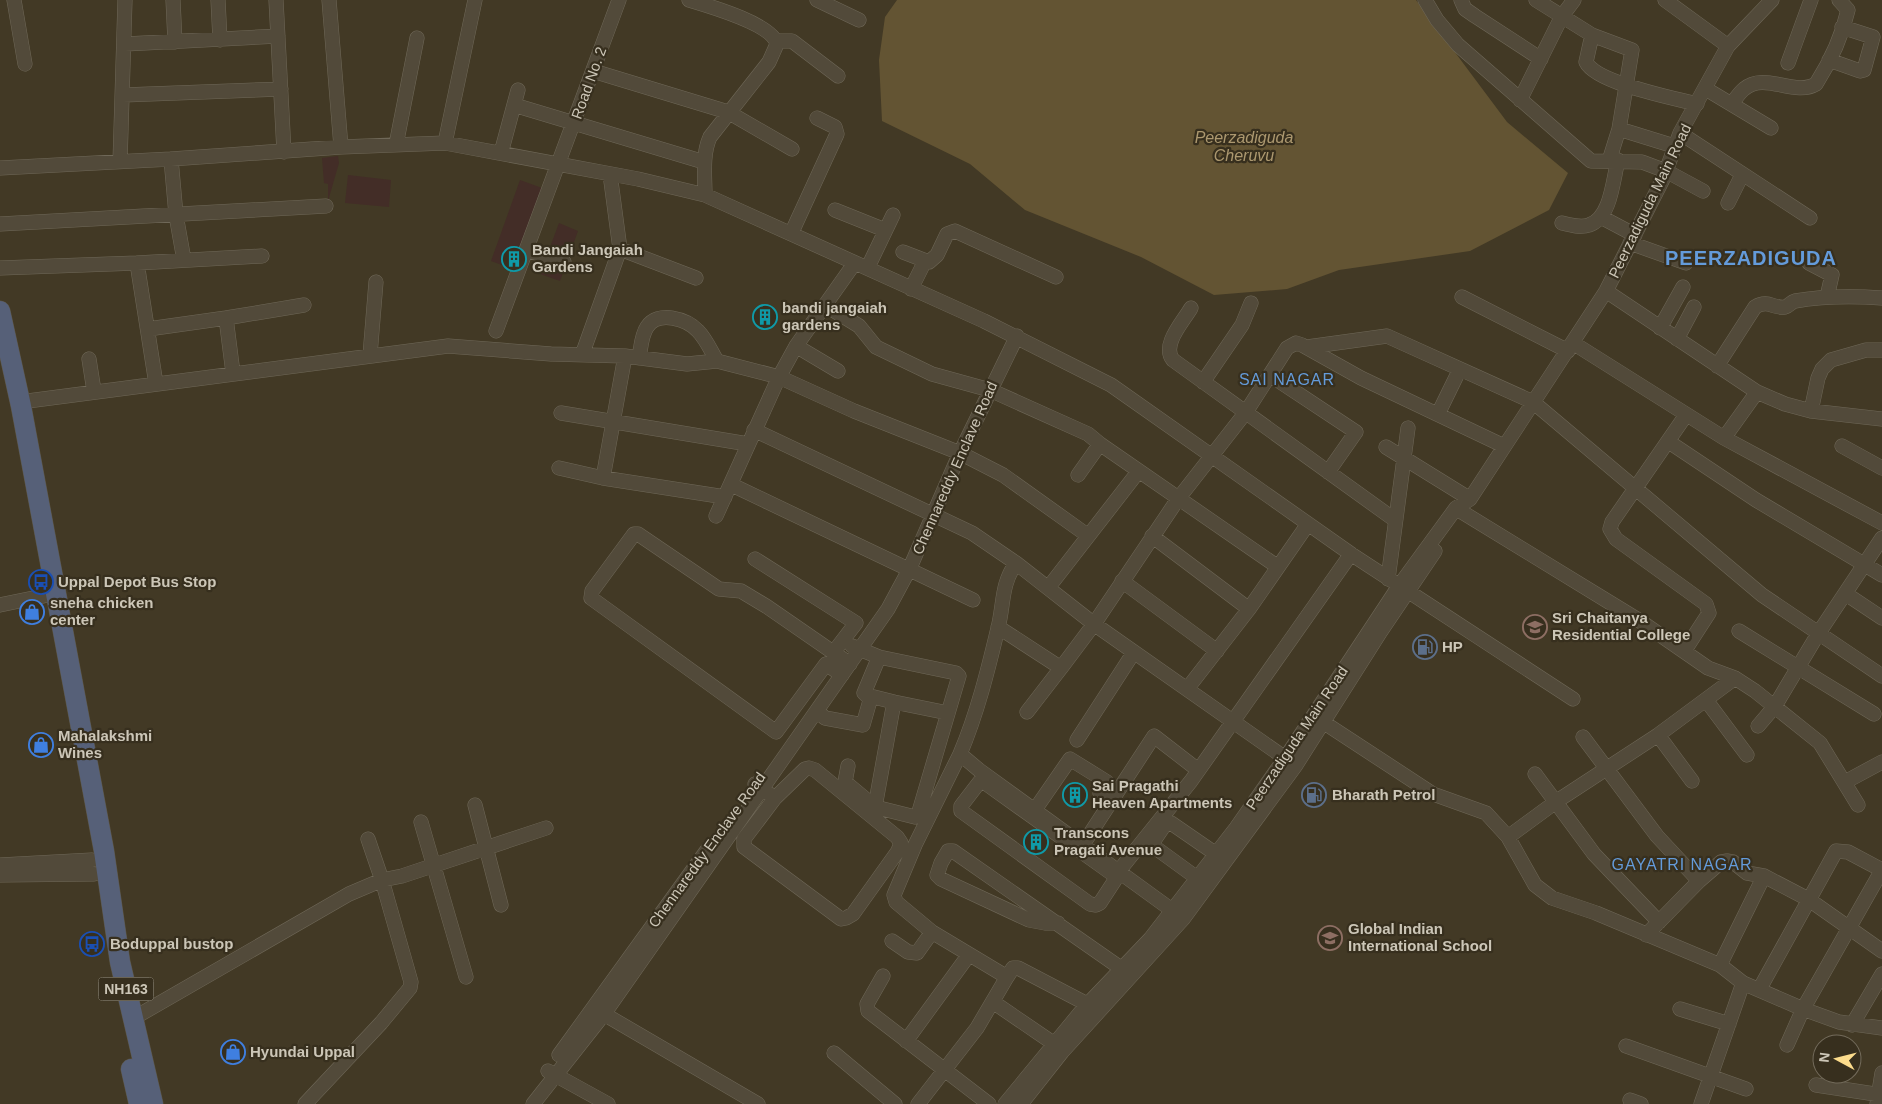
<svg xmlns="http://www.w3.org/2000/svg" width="1882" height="1104" font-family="Arial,sans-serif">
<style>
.green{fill:#432d27}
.water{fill:#635433}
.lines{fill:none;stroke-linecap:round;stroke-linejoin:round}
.minor-casing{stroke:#6f6858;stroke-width:15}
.highway-casing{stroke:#5c5544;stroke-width:21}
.minor{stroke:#524a3a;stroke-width:14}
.highway{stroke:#566078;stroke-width:20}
.labels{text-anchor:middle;stroke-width:4.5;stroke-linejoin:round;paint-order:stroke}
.shield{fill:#372f1e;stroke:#9f9989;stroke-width:1}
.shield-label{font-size:14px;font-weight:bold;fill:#ccc6b7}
.street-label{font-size:15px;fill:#ccc6b7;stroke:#372f1e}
.poi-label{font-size:15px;font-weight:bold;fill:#ccc6b7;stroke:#372f1e;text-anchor:start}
.water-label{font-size:16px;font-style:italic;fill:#ac986f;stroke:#372f1e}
.neighbourhood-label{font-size:16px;letter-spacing:1px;fill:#649bda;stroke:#372f1e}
.district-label{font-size:20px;font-weight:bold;letter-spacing:1px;fill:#649bda;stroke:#372f1e}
</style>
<rect width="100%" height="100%" fill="#423925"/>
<!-- green -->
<path class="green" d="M338,156L339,163L328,201V184L324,183L322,158Z
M348,175L391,180L389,207L345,203Z
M520,180L542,188L513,269L491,261Z
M559,223L578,231L560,281L540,274Z"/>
<!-- water -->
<path class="water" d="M897,0H1416L1507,122L1568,173L1549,210L1470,251L1339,270L1287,289L1214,295L1141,257L1025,210L970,164L882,121L879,60L885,17Z"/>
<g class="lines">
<defs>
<path id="minor" d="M14,0L25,64
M173,0L175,42
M218,0L220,40
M276,0L284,152
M329,0L341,147
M689,0C709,6 772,24 777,44L769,62L710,137C702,155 705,176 705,195
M817,0L859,20
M1425,0L1437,20L1458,45L1591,161L1642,162L1666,171L1703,191
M1461,0L1465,9L1475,16L1541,59
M1536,0L1592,35L1632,50L1619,129L1609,161
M1665,0L1728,46
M1592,35L1586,62C1596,83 1673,98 1697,104
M776,41H792L838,76
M125,44L278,36
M1829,60L1860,71L1864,70L1873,37L1842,27
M1788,63L1811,0
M593,71L728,112L792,149
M1706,89L1771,128
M123,95L281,89
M1520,100L1562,16L1574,0
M1731,104C1735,100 1739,93 1744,89C1765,71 1794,97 1816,84C1830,62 1842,36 1848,10L1839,0
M514,105L704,162
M1619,129L1674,146
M1680,133L1810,218
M445,143L475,0
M396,145L417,38
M501,153L518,90
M171,159L176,215L184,260
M120,162L125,0
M0,168L171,159L341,147L445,143L638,179L705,195L984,321L1111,385L1351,554L1573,699
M1728,203L1742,175
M835,210L885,230
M1601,217L1635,235
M1562,223C1570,225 1581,228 1589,225C1611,218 1613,180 1618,160
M0,224L326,206
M791,234L837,134L835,127L817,118
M1630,243L1686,263
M620,249L696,278
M527,250L564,262
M903,252L929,262L937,255L947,234L955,231L1056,277
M137,263L262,256
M1809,263L1832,275L1827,297
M868,267L893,215
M0,268L137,263L156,384
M911,289L925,261
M1606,291L1757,392L1785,404L1811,411L1882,419
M1462,297L1568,351
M825,305L859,326L876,347L932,374L990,390L1088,434L1100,444
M1191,308C1183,322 1161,345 1173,360L1395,520
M1660,328L1683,287
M148,329L226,318
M496,331L619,0
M1677,339L1694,307
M1573,343L1724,438L1882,523
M796,346L838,371
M1307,347L1387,336L1533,402L1762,595L1882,676
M370,355L376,282
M582,355L620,249L610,174
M639,358C641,348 641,336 647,327C658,310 687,319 698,331C706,339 711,351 717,361
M89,359L94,391
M1717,366L1755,307C1769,299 1773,309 1785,307C1789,306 1791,302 1795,301C1824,296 1853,296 1882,298
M233,373L226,318L304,305
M1270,375L1356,432L1328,472
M1203,382L1242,325L1251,303
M20,402L448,346L551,354L625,356
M1811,411L1818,378L1822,369L1831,360L1866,350H1882
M561,413L748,444
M1438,414L1460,369
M754,430L972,533L1016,563L1094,624L1285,758
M1724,438L1757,392
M1669,442L1756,500L1882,575
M1842,446L1882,468
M1386,447L1470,499
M559,468L603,478L725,497
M1078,475L1100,444L1278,567
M603,478L625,356L687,364L717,361L779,377L854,411L960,453L1003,475L1087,535
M732,485L973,600
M1462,512L1640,621L1708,668L1735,678L1755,691L1820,743L1858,805
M716,516L779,377L796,346L854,264
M1152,536L1249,609
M755,559L856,623L833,653
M1016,563C1001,584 1004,604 998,628C988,670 977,714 960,754L979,770L1180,916
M1388,579L1408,428
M1122,581L1217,651
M1048,588L1138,472
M1846,594L1882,618
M0,605L48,595
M998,627L1061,668L1094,624L1178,499L1246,412L1287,348L1296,343L1302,345L1361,378L1504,446
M1739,631L1874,714
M1685,650L1709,613L1706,604L1616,539L1610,529L1612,522L1686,415
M842,675L826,664L776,732L591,598L592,591L634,534H638L719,589L741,591L766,606L850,664
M1187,689L1249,609L1308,524
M1706,700L1747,755
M894,702L948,713
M817,711L825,718L863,725L871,697
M1027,712L1061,668
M1323,722L1433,794L1486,813L1508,837L1535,885L1552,898L1596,913L1720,965L1743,983L1803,1009L1839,1022L1882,1028
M1758,726L1775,706L1818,634L1882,538
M1658,735L1692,781
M1583,737L1657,836L1699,881
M1077,740L1134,652
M960,754L915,845L894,895L896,902L932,932L1007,977L1013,968H1018L1087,1004
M848,766L845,782L875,807L894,702L866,695L864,693L879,657L852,646
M1535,774L1594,854L1659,922
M981,780L1114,875L1115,880L1100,903L1096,905L1090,904L961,811V806Z
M1845,782L1882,762
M755,784L775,798L744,839V847L841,919L846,918L853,914L898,851L901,843L897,837L815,770L809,768L805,769L775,798
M475,805L501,905
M875,807L915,817L918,815L959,676L956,673L879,657
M1034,811L1070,759L1107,782L1100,793L1112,800
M421,822L466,977
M1508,837L1557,801L1658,735L1735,678
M1082,846L1154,736L1198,770
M0,865L92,860
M1118,872L1191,781L1351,554
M0,875L94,874
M1197,878L1153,846V842L1166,823H1171L1216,854
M1058,923H1045L1029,920L941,879L937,875L941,863L948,851H953L1122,969
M1646,935L1699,881L1721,862L1727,861L1733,862L1747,873L1764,876L1808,899L1882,951
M892,941L908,952L917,953L932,932
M1720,965L1764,876
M883,976L867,1004L868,1011L989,1104
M1759,990L1836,851L1848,852L1882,870
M993,1002L1053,1043
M1680,1009L1729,1024
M597,1010L758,1104
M132,1019L349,894L382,880L402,876L546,828
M1852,1025L1882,974
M906,1041L968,956
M1787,1045L1803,1009L1882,870
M1626,1046L1746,1089
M834,1053L895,1104
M559,1055L710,846
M548,1071L608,1104
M1816,1085L1882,1095
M1630,1100L1641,1104
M305,1104L381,1023L410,988L411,982L382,880L368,839
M533,1104L604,1014L888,609L909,570L960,453L1017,336
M918,1104L977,1028L1007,977
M1005,1104L1084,1008L1150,939L1236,828L1290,751L1399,586L1456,508L1470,499L1606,291L1663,179L1680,133L1728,46L1772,0
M1021,1104L1062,1052L1183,919L1296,765L1381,631L1435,551
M1701,1104L1743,983
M1877,1104L1882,1073"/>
<path id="highway" d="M0,311L21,406L104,851L120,962L153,1104
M131,1069L139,1104"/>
</defs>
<!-- minor casing -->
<use href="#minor" class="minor-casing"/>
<!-- highway casing -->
<use href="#highway" class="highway-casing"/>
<!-- minor -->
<use href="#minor" class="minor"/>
<!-- highway -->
<use href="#highway" class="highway"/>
</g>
<!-- icons -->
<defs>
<symbol id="building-ring" viewBox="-11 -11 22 22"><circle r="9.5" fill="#372f1e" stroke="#0f9aa8" stroke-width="1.5"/><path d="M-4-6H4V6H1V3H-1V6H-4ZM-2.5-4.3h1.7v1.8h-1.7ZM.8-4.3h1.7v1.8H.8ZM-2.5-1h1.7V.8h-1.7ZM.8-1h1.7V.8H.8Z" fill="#0f9aa8"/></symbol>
<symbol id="bus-ring" viewBox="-11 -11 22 22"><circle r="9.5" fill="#372f1e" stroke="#1a4fb4" stroke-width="1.5"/><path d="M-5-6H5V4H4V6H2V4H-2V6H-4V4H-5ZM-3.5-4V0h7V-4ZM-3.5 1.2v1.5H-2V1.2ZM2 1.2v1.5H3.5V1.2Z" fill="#1a4fb4"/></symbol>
<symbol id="shop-ring" viewBox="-11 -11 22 22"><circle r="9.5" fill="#372f1e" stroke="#3f7fe0" stroke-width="1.5"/><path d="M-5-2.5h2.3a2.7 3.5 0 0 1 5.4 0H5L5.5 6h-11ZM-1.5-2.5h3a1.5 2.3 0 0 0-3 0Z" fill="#3f7fe0"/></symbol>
<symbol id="university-ring" viewBox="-11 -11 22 22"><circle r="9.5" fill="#372f1e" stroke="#8d6e63" stroke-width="1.5"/><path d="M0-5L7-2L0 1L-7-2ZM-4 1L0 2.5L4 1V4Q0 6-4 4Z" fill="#8d6e63"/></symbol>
<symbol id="fuel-ring" viewBox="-11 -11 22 22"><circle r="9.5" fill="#372f1e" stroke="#5c6f8a" stroke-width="1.5"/><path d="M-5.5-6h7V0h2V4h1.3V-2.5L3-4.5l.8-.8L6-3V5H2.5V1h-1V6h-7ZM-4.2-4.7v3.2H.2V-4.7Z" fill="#5c6f8a"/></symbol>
<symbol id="school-ring" viewBox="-11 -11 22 22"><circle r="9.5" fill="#372f1e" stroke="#8d6e63" stroke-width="1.5"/><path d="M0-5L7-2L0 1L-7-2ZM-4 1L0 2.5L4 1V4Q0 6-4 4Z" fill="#8d6e63"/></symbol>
</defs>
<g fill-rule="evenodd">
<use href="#building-ring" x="500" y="245" width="28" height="28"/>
<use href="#building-ring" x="751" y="303" width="28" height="28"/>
<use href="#bus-ring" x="27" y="568" width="28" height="28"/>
<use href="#shop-ring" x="18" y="598" width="28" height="28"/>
<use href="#university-ring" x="1521" y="613" width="28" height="28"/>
<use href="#fuel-ring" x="1411" y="633" width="28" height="28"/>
<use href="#shop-ring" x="27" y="731" width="28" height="28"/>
<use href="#building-ring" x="1061" y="781" width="28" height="28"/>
<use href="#fuel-ring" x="1300" y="781" width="28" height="28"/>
<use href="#building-ring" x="1022" y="828" width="28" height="28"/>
<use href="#school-ring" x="1316" y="924" width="28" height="28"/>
<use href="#bus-ring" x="78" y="930" width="28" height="28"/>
<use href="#shop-ring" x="219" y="1038" width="28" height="28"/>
</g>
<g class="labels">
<!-- shield labels -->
<rect class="shield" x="98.5" y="977.5" width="55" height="23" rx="4"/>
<g class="shield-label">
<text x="126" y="994">NH163</text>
</g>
<!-- street labels -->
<g class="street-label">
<text transform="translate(589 83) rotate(-70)" y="5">Road No. 2</text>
<text transform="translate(1650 201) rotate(-64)" y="5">Peerzadiguda Main Road</text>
<text transform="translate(955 468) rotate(-66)" y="5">Chennareddy Enclave Road</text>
<text transform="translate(1297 738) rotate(-56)" y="5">Peerzadiguda Main Road</text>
<text transform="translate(707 850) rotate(-54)" y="5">Chennareddy Enclave Road</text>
</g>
<!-- poi labels -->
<g class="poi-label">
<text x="532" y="255">Bandi Jangaiah<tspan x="532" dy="17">Gardens</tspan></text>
<text x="782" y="313">bandi jangaiah<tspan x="782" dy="17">gardens</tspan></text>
<text x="58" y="587">Uppal Depot Bus Stop</text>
<text x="50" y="608">sneha chicken<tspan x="50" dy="17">center</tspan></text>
<text x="1552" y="623">Sri Chaitanya<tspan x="1552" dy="17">Residential College</tspan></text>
<text x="1442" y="652">HP</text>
<text x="58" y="741">Mahalakshmi<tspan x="58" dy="17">Wines</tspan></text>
<text x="1092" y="791">Sai Pragathi<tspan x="1092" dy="17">Heaven Apartments</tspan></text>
<text x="1332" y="800">Bharath Petrol</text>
<text x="1054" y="838">Transcons<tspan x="1054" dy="17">Pragati Avenue</tspan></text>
<text x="1348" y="934">Global Indian<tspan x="1348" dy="17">International School</tspan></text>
<text x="110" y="949">Boduppal bustop</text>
<text x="250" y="1057">Hyundai Uppal</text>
</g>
<!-- water labels -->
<g class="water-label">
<text x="1244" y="143">Peerzadiguda<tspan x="1244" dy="18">Cheruvu</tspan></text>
</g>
<!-- neighbourhood labels -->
<g class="neighbourhood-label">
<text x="1287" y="385">SAI NAGAR</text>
<text x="1682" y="870">GAYATRI NAGAR</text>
</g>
<!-- district labels -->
<g class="district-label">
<text x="1751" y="265">PEERZADIGUDA</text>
</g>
</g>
<!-- north arrow -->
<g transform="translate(1837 1059) rotate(277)"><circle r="24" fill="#372f1e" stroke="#736b5b"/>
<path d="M0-4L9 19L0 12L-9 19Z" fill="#fcdc8c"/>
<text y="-8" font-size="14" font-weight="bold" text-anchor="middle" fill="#ccc6b7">N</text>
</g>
</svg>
